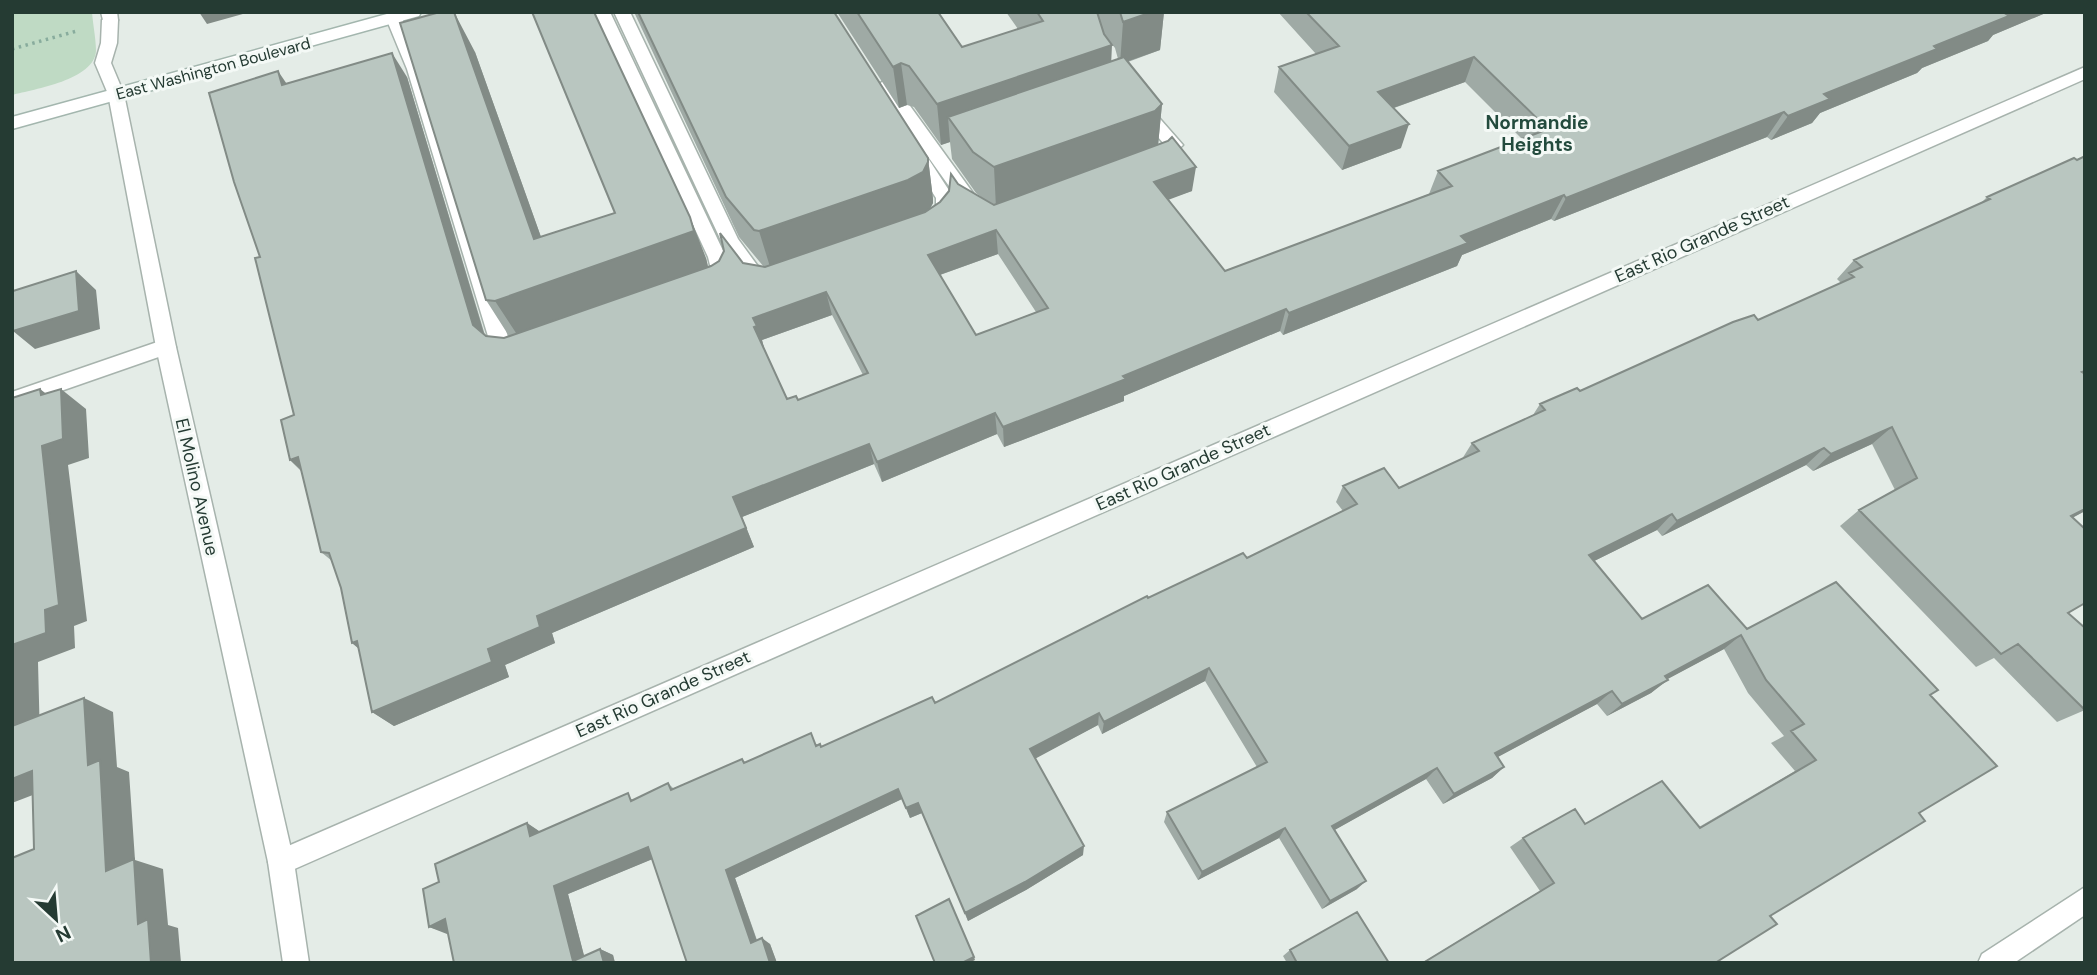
<svg xmlns="http://www.w3.org/2000/svg" width="2097" height="975" font-family="'DM Sans',sans-serif">
<style>
.green{fill:#bfdac4}
.lines{fill:none;stroke-linecap:round;stroke-linejoin:round}
.service-casing{stroke:#a7b3ad;stroke-width:3}
.minor-casing{stroke:#a7b3ad;stroke-width:3}
.tertiary-casing{stroke:#a7b3ad;stroke-width:3}
.secondary-casing{stroke:#a3b6ae;stroke-width:3}
.path{stroke:#88ac9d;stroke-width:3.5;stroke-dasharray:2.5 4.5;stroke-linecap:butt}
.service{fill:#fff;fill-rule:evenodd}
.minor{fill:#fff;fill-rule:evenodd}
.tertiary{fill:#fff;fill-rule:evenodd}
.secondary{fill:#fff;fill-rule:evenodd}
.wall{fill:#9faaa5;fill-rule:evenodd}
.shaded-wall{fill:#828b86}
.building{fill:#b9c6c0;stroke:#828b86;stroke-width:2;fill-rule:evenodd}
.labels{text-anchor:middle;stroke-width:6;stroke-linejoin:round;paint-order:stroke}
.far-street-label{font-size:16px;fill:#253b33;stroke:#f4f9f6}
.street-label{font-size:18px;fill:#253b33;stroke:#f4f9f6}
.neighbourhood-label{font-size:19px;font-weight:bold;fill:#234b3d;stroke:#f4f9f6}
</style>
<rect width="100%" height="100%" fill="#e4ece7"/>
<!-- green -->
<path class="green" d="M12,12H92C93,25 96,39 96,51C94,80 35,89 12,95Z"/>
<g class="lines">
<defs>
<path id="service" d="M594,12H610L726,257L730,273C724,284 715,292 702,288L700,283L712,273L708,257Z
M614,12H630L738,239L757,265L774,275L776,280L774,285C750,293 734,263 724,247Z
M394,13L402,18L423,69L509,340L524,345L527,350L524,355C514,359 504,355 494,351L491,346L407,69L386,18Z
M886,79L892,81L973,193L976,198L973,203H961L880,89L878,85Z
M1141,102L1147,104L1183,145L1165,162L1159,164L1150,158L1164,144L1133,108Z
M916,147L922,149L954,198C954,212 946,230 930,225L927,220L936,208V198L907,153Z
M166,339L173,342L176,347L173,352L12,408V392Z"/>
<path id="minor" d="M110,15L118,20L117,43L111,63L124,94L116,100L108,94L95,63L101,43L102,20Z
M2085,67V79L290,871L281,875L272,871L268,862L272,853Z
M2085,887V915L2014,963H1978L1982,954Z"/>
<path id="tertiary" d="M101,12H117L118,20L116,24H104Z
M116,88L124,94L176,347L294,862L309,963H283L268,862L156,347L108,94Z"/>
<path id="secondary" d="M394,12H421L419,16L12,129V117Z"/>
</defs>
<!-- service casing -->
<use href="#service" class="service-casing"/>
<!-- minor casing -->
<use href="#minor" class="minor-casing"/>
<!-- tertiary casing -->
<use href="#tertiary" class="tertiary-casing"/>
<!-- secondary casing -->
<use href="#secondary" class="secondary-casing"/>
<!-- path -->
<path class="path" d="M12,49L77,31"/>
<!-- service -->
<use href="#service" class="service"/>
<!-- minor -->
<use href="#minor" class="minor"/>
<!-- tertiary -->
<use href="#tertiary" class="tertiary"/>
<!-- secondary -->
<use href="#secondary" class="secondary"/>
</g>
<!-- wall -->
<path class="wall" d="M634,12H834L928,158L933,199V203L930,209L940,202L958,184L985,200L976,193L952,159L950,142L941,145L914,107L907,105L899,108L837,12H938L962,47L1018,29L1006,12H1164L1160,50L1128,62L1162,104L1158,145L1192,191L1168,199L1225,271L1429,194L1438,171L1522,139L1465,82L1394,108L1401,148L1342,170L1274,92L1279,67L1316,54L1278,12H2048L1993,35L1988,41L1922,68L1917,73L1820,113L1812,123L1771,140L1767,137L1554,221L1551,219L1462,255L1457,266L1283,335L1280,331L1124,396V401L1082,417L1004,447L997,434L882,482L874,464L742,517L754,547L552,633L555,643L505,665L509,677L394,726L372,712L359,649L352,643L341,588L332,561L321,552L301,471L290,460L294,415L260,257L287,83L407,77L485,335L486,336L504,338L509,336L486,300L475,52L541,237L706,258L708,267L743,263L764,267L739,237ZM1103,33L1115,48L1118,59L1111,62ZM998,254L1036,312L976,335L940,275ZM832,315L863,375L798,400L787,399L764,348L762,340Z
M2085,156V511L2072,518L2068,613L2085,710L2057,722L1994,658L1976,667L1840,526L1859,510L1895,490L1872,444L1813,471L1806,465L1662,536L1657,530L1594,561L1642,619L1747,629L1930,695L1919,813L1770,916L1715,963H1422L1540,891L1510,847L1523,838L1585,824L1699,827L1795,771L1771,743L1784,736L1748,693L1724,649L1667,679L1651,693L1607,716L1597,704L1497,757L1504,767L1492,778L1443,804L1426,779L1334,830L1357,889L1322,909L1279,838L1198,880L1164,822L1167,812L1257,767L1205,681L1102,734L1098,725L1035,758L1083,855L1026,890L968,921L922,813L910,818L902,799L735,878L757,940L770,944L777,963L652,859L568,894L584,956L600,949L613,955L615,963H454L448,933L429,927L439,882L527,823L540,832L635,799L668,783L674,789L742,759L745,763L817,745L821,747L935,703L1148,598L1247,558L1343,511L1336,502L1343,486L1399,488L1462,459L1472,443L1533,415L1540,404L1580,391L1758,320L1841,283L1837,279L1854,260L1980,204L1987,197Z
M1290,950L1389,963H1287L1283,956Z"/>
<!-- shaded-wall -->
<path class="shaded-wall" d="M199,12H250L207,24Z
M454,12L475,52L556,279L534,239Z
M1152,12H1164L1160,50L1120,64L1123,22Z
M2009,12H2048L1993,35L1988,41L1922,68L1917,73L1820,113L1812,123L1771,140L1788,116L1824,94Z
M1112,45L1110,87L948,117L950,142L941,145L937,104Z
M392,53L407,77L488,347L473,325Z
M1474,57L1465,82L1371,116L1378,92Z
M901,63L907,105L899,108L893,67Z
M278,71L295,96L282,85Z
M1162,104L1158,146L996,208L994,167Z
M1784,112L1767,137L1554,221L1566,198Z
M1409,124L1401,148L1342,170L1349,146Z
M928,158L933,199V203L928,212L771,270L759,231Z
M1196,167L1192,191L1152,206L1154,182Z
M1564,195L1551,219L1462,255L1457,266L1283,335L1289,313L1461,236Z
M690,217L706,258L709,271L520,339L495,301Z
M996,230L998,254L931,278L928,255Z
M76,271L96,290L100,329L35,349L13,331Z
M826,292L832,315L762,340L764,348L762,349L754,327L753,318Z
M1286,309L1280,331L1124,396V401L1004,447L1003,427L1123,376Z
M40,389L62,406L61,389L86,409L89,458L68,465L87,621L74,626L75,648L38,662L40,741L12,729V645L42,446Z
M995,413L997,434L882,482L877,462Z
M1892,427L1872,444L1813,471L1831,454Z
M869,444L874,464L742,517L754,547L552,633L555,643L505,665L509,677L394,726L372,712L488,649L537,616L733,497Z
M1824,448L1806,465L1662,536L1677,521Z
M298,457L312,480L290,460Z
M2085,509V511L2046,532L2071,516Z
M1672,514L1657,530L1576,570L1589,555Z
M1741,635L1724,649L1649,689L1665,676Z
M357,641L373,660L352,643Z
M1209,668L1205,681L1102,734L1104,722Z
M1668,680L1651,693L1607,716L1622,704Z
M1612,691L1597,704L1483,765L1495,753Z
M84,698L113,712L117,767L129,772L135,860L163,869L168,925L178,928L181,963H151L138,924L106,871L88,765Z
M1099,713L1098,725L1031,761L1030,749Z
M1504,767L1492,778L1443,804L1454,794Z
M1437,768L1426,779L1324,836L1332,826Z
M32,771L64,783L12,803V779Z
M898,789L902,799L735,878L760,950L751,943L726,870Z
M918,803L922,813L910,818L906,808Z
M527,823L542,833L530,836Z
M1285,828L1279,838L1198,880L1202,872Z
M1084,846L1083,855L1026,890L968,921L965,913Z
M648,847L660,856L568,894L586,963L573,961L554,886Z
M1366,881L1357,889L1322,909L1330,901Z
M445,919L462,927L447,934L429,927Z
M762,938L770,944L777,963H770Z
M600,949L613,955L615,963H604Z
M974,957L975,960L969,963H962Z"/>
<!-- building -->
<path class="building" d="M440,12H454L534,239L615,213L532,12H594L690,217L694,231L495,301L486,300L400,23Z
M638,12H834L928,158V162L923,172L908,180L759,231L754,230L726,197Z
M857,12H938L962,47L1043,21L1037,12H1097L1104,34L1112,45L937,104L909,66L901,63L893,67Z
M1120,12H1152L1123,22Z
M1306,12H2009L2006,14L2009,16L1934,46L1937,49L1824,94L1830,99L1788,116L1784,112L1566,198L1564,195L1461,236L1468,243L1289,313L1286,309L1123,376L1126,379L1083,396L1003,427L995,413L877,462L869,444L733,497L746,528L537,616L540,627L488,649L492,662L372,712L357,641L352,643L341,588L329,553L321,552L298,457L290,460L281,420L294,415L255,258L260,257L234,182L209,93L278,71L282,85L392,53L473,325L486,336L504,338L711,266L719,261L724,251L720,233L743,263L765,267L925,212L940,202L949,191L951,174L958,184L994,205L1168,141L1172,137L1196,167L1154,182L1225,271L1452,186L1438,171L1548,129L1474,57L1378,92L1409,124L1349,146L1279,67L1339,46ZM996,230L1048,308L976,335L928,255ZM826,292L868,373L798,400L796,396L787,399L754,327L757,326L753,318Z
M1124,57L1162,104L1155,111L994,167L973,152L948,117Z
M2085,156V371L2082,372L2085,374V509L2071,516L2085,529V603L2068,613L2085,628V710L2018,644L2001,654L1859,510L1917,478L1892,427L1831,454L1824,448L1677,521L1672,514L1589,555L1642,619L1708,585L1747,629L1836,582L1938,690L1930,695L1997,766L1919,813L1925,821L1770,916L1777,924L1715,963H1423L1554,883L1523,838L1575,809L1585,824L1662,781L1700,828L1816,760L1791,731L1804,724L1766,680L1741,635L1665,676L1668,680L1622,704L1612,691L1495,753L1504,767L1454,794L1437,768L1332,826L1366,881L1330,901L1285,828L1202,872L1167,812L1267,762L1209,668L1104,722L1099,713L1030,749L1084,846L1025,882L965,913L918,803L906,808L898,789L726,870L751,943L762,938L770,963H687L648,847L554,886L573,961L600,949L604,963H454L445,919L429,927L423,889L439,882L435,864L527,823L530,836L628,793L631,801L668,783L671,790L742,759L744,763L811,733L816,746L820,744L821,747L932,697L935,703L1147,596L1148,598L1243,553L1247,558L1357,504L1343,486L1384,468L1399,488L1479,451L1472,443L1545,410L1540,404L1577,388L1580,391L1733,322L1754,315L1758,320L1854,277L1849,273L1862,267L1854,260L1990,199L1987,197L2074,158L2077,160Z
M76,271L79,311L13,331V291Z
M40,389L41,395L61,389L63,439L42,446L59,605L45,610L46,633L12,645V398Z
M84,698L88,765L100,760L106,871L134,859L138,924L148,919L151,963H12V858L34,849L32,771L12,779V726Z
M949,899L974,957L962,963H935L916,916Z
M1357,912L1389,963H1297L1290,950Z"/>
<g class="labels">
<!-- far-street labels -->
<g class="far-street-label">
<text transform="translate(213 68) rotate(-15)" y="6">East Washington Boulevard</text>
</g>
<!-- street labels -->
<g class="street-label">
<text transform="translate(1702 239) rotate(-24)" y="6">East Rio Grande Street</text>
<text transform="translate(1183 467) rotate(-24)" y="6">East Rio Grande Street</text>
<text transform="translate(197 487) rotate(77)" y="6">El Molino Avenue</text>
<text transform="translate(663 694) rotate(-24)" y="6">East Rio Grande Street</text>
</g>
<!-- neighbourhood labels -->
<g class="neighbourhood-label">
<text x="1537" y="129">Normandie<tspan x="1537" dy="22">Heights</tspan></text>
</g>
</g>
<!-- border -->
<rect width="2097" height="975" fill="none" stroke="#253b33" stroke-width="28"/>
<!-- north arrow -->
<g transform="translate(56 919) rotate(154)" stroke="#f4f9f6" stroke-width="5" paint-order="stroke">
<path d="M0-5L12 26L0 18L-12 26Z" fill="#253b33"/>
<text y="-10" font-size="19" font-weight="bold" text-anchor="middle" fill="#253b33">N</text>
</g>
</svg>
